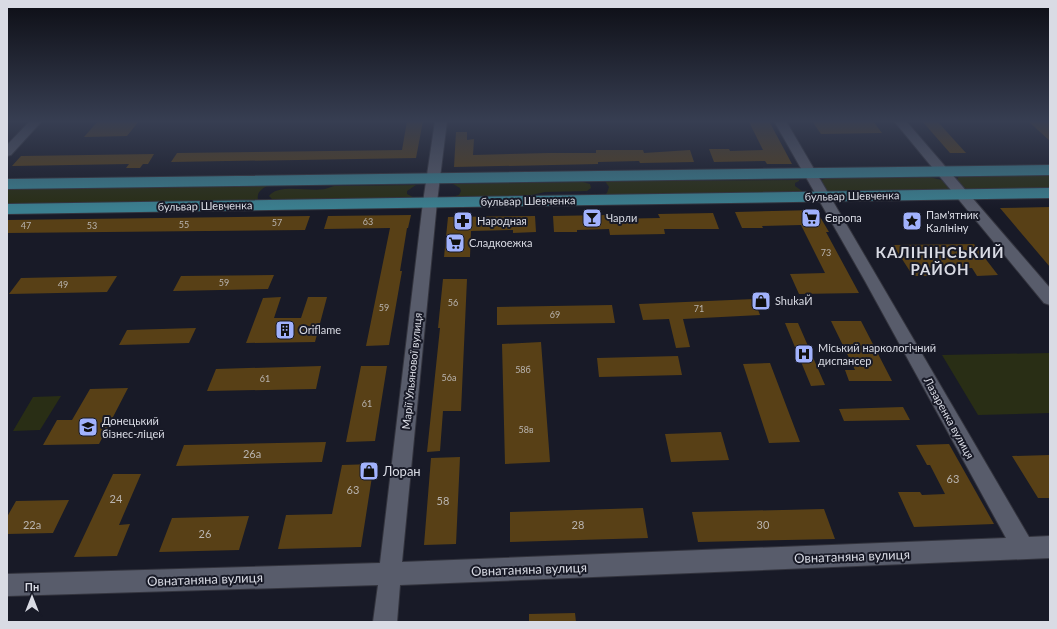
<svg xmlns="http://www.w3.org/2000/svg" width="1057" height="629" font-family="Lato,sans-serif">
<style>
.green{fill:#292e15}
.building{fill:#584016}
.lines{fill:none;stroke-linecap:round;stroke-linejoin:round}
.minor-casing{stroke:#33343e;stroke-width:2}
.major-casing{stroke:#33343e;stroke-width:2}
.minor{fill:#585c6b;fill-rule:evenodd}
.major{fill:#3b7f8f;fill-rule:evenodd}
.labels{text-anchor:middle;stroke-width:4;stroke-linejoin:round;paint-order:stroke}
.number-label{font-size:9px;fill:#b9b4b0}
.street-label{font-size:11px;fill:#d9dbe4;stroke:#181a27}
.poi-label{font-size:11px;fill:#d9dbe4;stroke:#181a27;text-anchor:start}
.near-number-label{font-size:11px;fill:#b9b4b0}
.near-poi-label{font-size:13px;fill:#d9dbe4;stroke:#181a27;text-anchor:start}
.near-street-label{font-size:13px;fill:#d9dbe4;stroke:#181a27}
.district-label{font-size:15px;font-weight:bold;letter-spacing:1px;fill:#d9dbe4;stroke:#181a27}
</style>
<rect width="100%" height="100%" fill="#181a27"/>
<!-- green -->
<path class="green" d="M1050,174V190H969L963,187L956,181L960,175Z
M929,177L946,181L951,189L948,191L834,193L824,189L821,182L822,180L828,178Z
M799,180V181L795,183V186L805,193L604,195L607,193L609,187L605,181Z
M583,182L590,184L591,188L587,191L545,192L522,197L451,198V197L459,195L461,191L460,188L453,184Z
M272,184C264,187 256,191 258,200L7,204V188Z
M416,185L407,191V194L413,197V199L274,201L269,196C278,183 310,192 325,189C328,188 331,187 334,186Z
M1050,353V413L978,415L942,355Z
M61,396L40,430L13,431L33,397Z"/>
<!-- building -->
<path class="building" d="M98,121H139L127,136L84,137Z
M407,121H423L416,158L171,162L177,153L402,150Z
M769,121L792,164H767L765,161L714,162L709,149H729L730,151L763,150L749,122Z
M812,121H873L882,133L821,134Z
M922,121H937L966,153H950Z
M1028,121H1050V141Z
M456,132H467V140L474,139L473,155L548,153H596V150H643L644,153L690,150L694,162L640,163L639,161L598,162V164L454,167Z
M154,154L148,164H143L140,168H126L129,164L12,166L21,156Z
M1050,207V267L1000,208Z
M816,210L829,232H826L859,293L799,294L790,274L825,273L801,225L762,226L763,228H742L735,212Z
M713,213L719,229H664L665,234L610,235L609,229L577,230V232H554L553,216L607,215V219L660,218L658,214Z
M411,215L408,228H407L400,271H402L389,345L366,346L390,228L324,229L328,216Z
M310,216L305,230L7,233V220Z
M535,216L536,232L513,233V230L471,231L470,257H444L448,217Z
M974,244L998,275L977,276L972,268H928L933,276H913L893,245Z
M274,275L268,289L173,291L181,276Z
M117,276L107,292L9,294L21,278Z
M443,279H467L461,411H443L440,451L427,452L440,328H438Z
M281,297L274,318H301L308,297H327L315,342L246,343L263,298Z
M754,299L760,315L683,319L690,347L676,348L669,319L643,320L639,304Z
M612,305L615,323L497,325V307Z
M831,321H861L892,381H849L845,370H855Z
M785,323H798L825,385L811,386Z
M196,328L189,343L119,345L127,330Z
M541,342L550,462L505,464L502,344Z
M678,356L682,375L599,377L597,358Z
M770,363L800,442L769,443L743,364Z
M321,366L316,389L207,391L216,369Z
M361,366H387L375,441L346,442Z
M128,388L99,444L43,445L57,420H72L90,389Z
M903,407L910,420L844,421L839,409Z
M721,432L729,460L671,462L665,434Z
M326,442L322,462L176,466L184,445Z
M949,444L994,524L914,527L898,492H920L922,495L945,494L930,465H927L916,445Z
M1050,455V498H1038L1012,456Z
M460,457L456,544L424,545L431,458Z
M374,464L361,547L278,549L286,515L332,514L342,465Z
M113,474H141L119,525L130,524L117,556L74,557Z
M69,500L53,533L7,534V517L16,501Z
M643,508L648,538L510,542V512Z
M824,509L835,539L698,542L692,512Z
M249,516L239,550L159,552L172,518Z
M575,613L576,622H529V614Z"/>
<g class="lines">
<defs>
<path id="minor" d="M30,121H42L11,155L7,156V145Z
M435,121H447L437,202L402,562L1006,538L865,281L774,121H786L1029,537L1050,536V558L400,585L397,622H373L378,585L7,596V574L380,563L423,202Z
M894,121H906L1050,288V305L1044,303Z"/>
<path id="major" d="M1050,165V175L7,189V179Z
M1050,188V198L7,214V204Z"/>
</defs>
<!-- minor casing -->
<use href="#minor" class="minor-casing"/>
<!-- major casing -->
<use href="#major" class="major-casing"/>
<!-- minor -->
<use href="#minor" class="minor"/>
<!-- major -->
<use href="#major" class="major"/>
</g>
<!-- sky -->
<linearGradient id="sky" x2="0" y2="1"><stop stop-color="#0d0e15"/><stop offset="0.58" stop-color="#373e52"/><stop offset="1" stop-color="#373e52" stop-opacity="0"/></linearGradient>
<rect width="1057" height="209" fill="url(#sky)"/>
<!-- icons -->
<defs>
<symbol id="bar-square" viewBox="-11 -11 22 22"><rect x="-9" y="-9" width="18" height="18" rx="4" fill="#a1b2fd" stroke="#181a27"/><path d="M-6-5H6L.8 .8V4.5H3.5V6h-7V4.5H-.8V.8Z" fill="#111"/></symbol>
<symbol id="supermarket-square" viewBox="-11 -11 22 22"><rect x="-9" y="-9" width="18" height="18" rx="4" fill="#a1b2fd" stroke="#181a27"/><path d="M-6-5.5h2.5l.6 2H6L4.5 2H-2.5L-4.4-4H-6ZM-1.5 3.2a1.3 1.3 0 1 0 .1 0ZM3 3.2a1.3 1.3 0 1 0 .1 0Z" fill="#111"/></symbol>
<symbol id="pharmacy-square" viewBox="-11 -11 22 22"><rect x="-9" y="-9" width="18" height="18" rx="4" fill="#a1b2fd" stroke="#181a27"/><path d="M-2-6h4v4h4v4h-4v4h-4v-4h-4v-4h4Z" fill="#111"/></symbol>
<symbol id="sight-square" viewBox="-11 -11 22 22"><rect x="-9" y="-9" width="18" height="18" rx="4" fill="#a1b2fd" stroke="#181a27"/><path d="M0-6L1.8-2.2L6-1.7L2.9 1.2L3.7 5.4L0 3.3L-3.7 5.4L-2.9 1.2L-6-1.7L-1.8-2.2Z" fill="#111"/></symbol>
<symbol id="shop-square" viewBox="-11 -11 22 22"><rect x="-9" y="-9" width="18" height="18" rx="4" fill="#a1b2fd" stroke="#181a27"/><path d="M-5-2.5h2.3a2.7 3.5 0 0 1 5.4 0H5L5.5 6h-11ZM-1.5-2.5h3a1.5 2.3 0 0 0-3 0Z" fill="#111"/></symbol>
<symbol id="building-square" viewBox="-11 -11 22 22"><rect x="-9" y="-9" width="18" height="18" rx="4" fill="#a1b2fd" stroke="#181a27"/><path d="M-4-6H4V6H1V3H-1V6H-4ZM-2.5-4.3h1.7v1.8h-1.7ZM.8-4.3h1.7v1.8H.8ZM-2.5-1h1.7V.8h-1.7ZM.8-1h1.7V.8H.8Z" fill="#111"/></symbol>
<symbol id="hospital-square" viewBox="-11 -11 22 22"><rect x="-9" y="-9" width="18" height="18" rx="4" fill="#a1b2fd" stroke="#181a27"/><path d="M-5-5h3v3.5h4V-5h3V5h-3V1.5h-4V5h-3Z" fill="#111"/></symbol>
<symbol id="school-square" viewBox="-11 -11 22 22"><rect x="-9" y="-9" width="18" height="18" rx="4" fill="#a1b2fd" stroke="#181a27"/><path d="M0-5L7-2L0 1L-7-2ZM-4 1L0 2.5L4 1V4Q0 6-4 4Z" fill="#111"/></symbol>
</defs>
<g fill-rule="evenodd">
<use href="#bar-square" x="581" y="207" width="22" height="22"/>
<use href="#supermarket-square" x="800" y="207" width="22" height="22"/>
<use href="#pharmacy-square" x="452" y="210" width="22" height="22"/>
<use href="#sight-square" x="901" y="210" width="22" height="22"/>
<use href="#supermarket-square" x="444" y="232" width="22" height="22"/>
<use href="#shop-square" x="750" y="290" width="22" height="22"/>
<use href="#building-square" x="274" y="319" width="22" height="22"/>
<use href="#hospital-square" x="793" y="343" width="22" height="22"/>
<use href="#school-square" x="77" y="416" width="22" height="22"/>
<use href="#shop-square" x="358" y="460" width="22" height="22"/>
</g>
<g class="labels">
<!-- number labels -->
<g class="number-label">
<text x="368" y="225">63</text>
<text x="277" y="226">57</text>
<text x="184" y="228">55</text>
<text x="26" y="229">47</text>
<text x="92" y="229">53</text>
<text x="826" y="256">73</text>
<text x="224" y="286">59</text>
<text x="63" y="288">49</text>
<text x="453" y="306">56</text>
<text x="384" y="311">59</text>
<text x="699" y="312">71</text>
<text x="555" y="318">69</text>
<text x="523" y="373">58б</text>
<text x="449" y="381">56а</text>
<text x="265" y="382">61</text>
<text x="367" y="407">61</text>
<text x="526" y="433">58в</text>
</g>
<!-- street labels -->
<g class="street-label">
<text transform="translate(852 196) rotate(-1)" y="4">бульвар Шевченка</text>
<text transform="translate(528 201) rotate(-1)" y="4">бульвар Шевченка</text>
<text transform="translate(205 206) rotate(-1)" y="4">бульвар Шевченка</text>
<text transform="translate(412 371) rotate(-84)" y="4">Марії Ульянової вулиця</text>
<text transform="translate(949 418) rotate(61)" y="4">Лазаренка вулиця</text>
</g>
<!-- poi labels -->
<g class="poi-label">
<text x="926" y="219">Пам'ятник<tspan x="926" dy="13">Калініну</tspan></text>
<text x="606" y="222">Чарли</text>
<text x="825" y="222">Європа</text>
<text x="477" y="225">Народная</text>
<text x="469" y="247">Сладкоежка</text>
<text x="775" y="305">ShukaЙ</text>
<text x="299" y="334">Oriflame</text>
<text x="818" y="352">Міський наркологічний<tspan x="818" dy="13">диспансер</tspan></text>
<text x="102" y="425">Донецький<tspan x="102" dy="13">бізнес-ліцей</tspan></text>
</g>
<!-- near-number labels -->
<g class="near-number-label">
<text x="252" y="458">26а</text>
<text x="953" y="483">63</text>
<text x="353" y="494">63</text>
<text x="116" y="503">24</text>
<text x="443" y="505">58</text>
<text x="32" y="529">22а</text>
<text x="578" y="529">28</text>
<text x="763" y="529">30</text>
<text x="205" y="538">26</text>
</g>
<!-- near-poi labels -->
<g class="near-poi-label">
<text x="383" y="476">Лоран</text>
</g>
<!-- near-street labels -->
<g class="near-street-label">
<text transform="translate(852 556) rotate(-2)" y="5">Овнатаняна вулиця</text>
<text transform="translate(529 569) rotate(-2)" y="5">Овнатаняна вулиця</text>
<text transform="translate(205 579) rotate(-2)" y="5">Овнатаняна вулиця</text>
</g>
<!-- district labels -->
<g class="district-label">
<text x="940" y="258">КАЛІНІНСЬКИЙ<tspan x="940" dy="17">РАЙОН</tspan></text>
</g>
</g>
<!-- border -->
<rect width="1057" height="629" fill="none" stroke="#d9dbe4" stroke-width="16"/>
<!-- north arrow -->
<g transform="translate(32 597)" stroke="#181a27" stroke-width="3" paint-order="stroke">
<path d="M0-3L7 15L0 10L-7 15Z" fill="#d9dbe4"/>
<text y="-6" font-size="11" font-weight="bold" text-anchor="middle" fill="#d9dbe4">Пн</text>
</g>
</svg>
